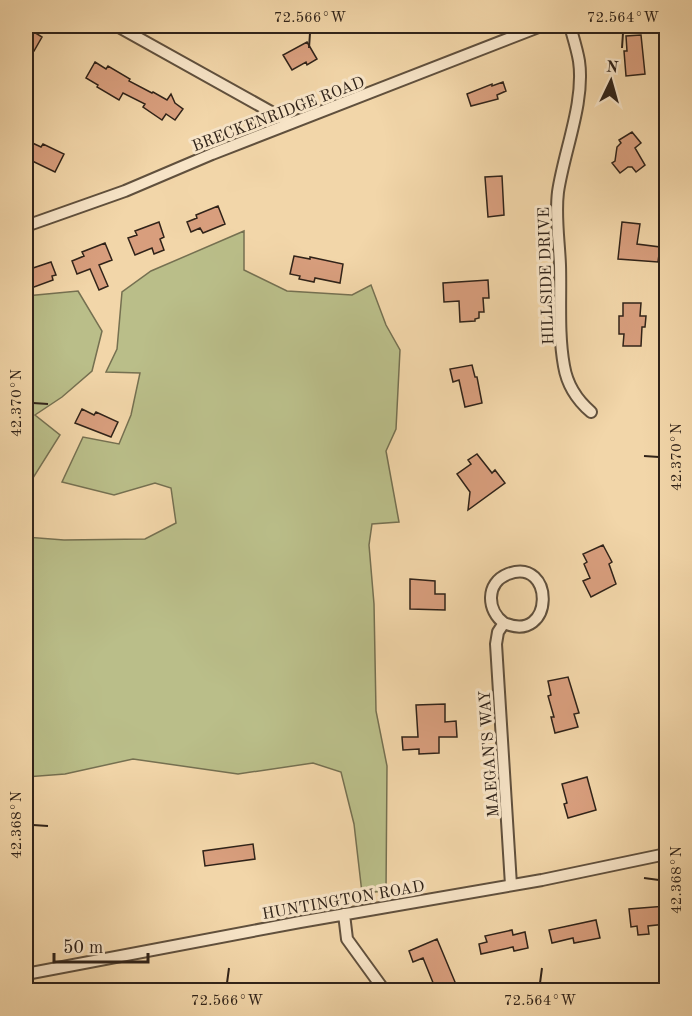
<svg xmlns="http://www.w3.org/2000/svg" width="692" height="1016" font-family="'Old Standard TT',serif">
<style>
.green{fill:#babe89;stroke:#757051;stroke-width:1.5}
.building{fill:#d89e7d;stroke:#302319;stroke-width:1.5}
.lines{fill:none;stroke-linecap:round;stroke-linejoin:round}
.street-casing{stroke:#60503d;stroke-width:14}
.street{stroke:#f7e4c7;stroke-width:10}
.ticks{fill:none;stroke:#302319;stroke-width:2}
.labels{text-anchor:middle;stroke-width:6;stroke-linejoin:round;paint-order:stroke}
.street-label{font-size:16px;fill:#302319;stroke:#f7e4c7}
.neatline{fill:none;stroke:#302319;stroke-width:2}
.ticks-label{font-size:15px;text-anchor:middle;fill:#302319}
</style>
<rect width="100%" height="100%" fill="#f2d6a9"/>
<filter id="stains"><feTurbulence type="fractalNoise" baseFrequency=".00333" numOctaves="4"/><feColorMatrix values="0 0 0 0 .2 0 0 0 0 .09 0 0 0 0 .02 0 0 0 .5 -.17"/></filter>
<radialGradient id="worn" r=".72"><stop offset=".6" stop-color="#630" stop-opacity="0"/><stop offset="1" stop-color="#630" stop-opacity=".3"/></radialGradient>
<!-- green -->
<path class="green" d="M244,231V270L287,291L352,295L371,285L386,325L400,350L396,429L386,451L399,522L372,524L369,545L374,604L376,711L387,766L386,891L362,893L354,824L341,772L313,763L238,774L133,759L65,774L26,777V537L64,540L145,539L176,523L171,488L155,483L114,495L62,482L83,437L119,444L131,415L140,373L106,372L117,349L122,292L151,271Z
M78,291L102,331L92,371L62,397L35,415L60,435L33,478L26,473V296Z"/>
<!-- building -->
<path class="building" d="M26,27L42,37L34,51L26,46Z
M641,35L645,74L626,76L624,51H627L626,36Z
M307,42L317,59L307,65L306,62L292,70L283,55Z
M95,62L106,69L108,66L130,79L129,81L152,93L153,92L167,100L171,94L175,103L183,109L175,120L166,114L162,120L143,107L145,104L123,93L119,100L97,87L98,85L86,78Z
M503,82L506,91L497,95L498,99L471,106L467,94L492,84V86Z
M632,132L641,143L635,148L645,165L636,172L632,167H628L620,173L612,163L615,161L617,147L621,143L619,140Z
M26,140L41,147L43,144L64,154L55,172L26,158Z
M502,176L504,215L488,217L485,177Z
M218,206L225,224L203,233L200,228L191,232L187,222L197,218L196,215Z
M159,222L164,237L160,239L164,250L154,254L152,248L135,255L128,238L137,235L135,231Z
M622,222L640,224L637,244L660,247L658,262L618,259Z
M105,243L112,260L99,265L108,286L99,290L90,269L77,274L72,261L84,256L82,252Z
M26,250L33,268L51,262L56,275L52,276L53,280L26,290Z
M294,256L310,259V257L343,264L340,283L315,278L314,282L299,279L300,276L290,274Z
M488,280L489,298H483L484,312H479V318L475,319V321L460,322L459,301L444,302L443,283Z
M623,303H641L640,316H646L645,327H642L641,346H623L624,334H619V316H623Z
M472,365L475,377H477L482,403L465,407L459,380L453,382L450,369Z
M82,409L94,415L96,412L118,422L111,437L75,423Z
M477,454L492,473L495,470L505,483L468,510L470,492L457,474L471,464L468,460Z
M603,545L612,562L609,564L616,584L591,597L583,581L590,578L584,564L587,562L583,554Z
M410,579L435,581V594H445V610L410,609Z
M568,677L579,713L574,714L578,727L555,733L551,717H554L548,696L551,695L548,681Z
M445,704V722L456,721L457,737H439V753L419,754V749L403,750L402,737H418L416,705Z
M587,777L596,810L568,818L564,804L567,803L562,784Z
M253,844L255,859L205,866L203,851Z
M666,906V924L648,926L649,934L638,935L637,926L631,927L629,909Z
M596,920L600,938L574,943L573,938L552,943L549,930Z
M512,930L513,935L525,932L528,948L514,951L513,947L481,954L479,944L487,942L485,936Z
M437,939L455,982L436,990L423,958L413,962L409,951Z"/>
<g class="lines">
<defs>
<path id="street" d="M117,26L291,123
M570,26C573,37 577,49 579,61C585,102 564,151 558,192C555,216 559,240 560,265C561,298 558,333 564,366C567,384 577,400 591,412
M26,226L125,191L212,154L541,26
M504,623C555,645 555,556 508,574C485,583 487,611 504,623L498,632L496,644L511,885
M344,914L347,939L384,990
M26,974L300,922L542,880L666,854"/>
</defs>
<!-- street casing -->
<use href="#street" class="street-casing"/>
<!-- street -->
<use href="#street" class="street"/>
</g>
<!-- ticks -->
<path class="ticks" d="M309,48L310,33M622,48L623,33M33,403L48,404M644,456L659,457M33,825L48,826M644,878L659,880M227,983L229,968M540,983L542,968"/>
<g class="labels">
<!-- street labels -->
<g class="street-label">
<text transform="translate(278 113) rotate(-21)" y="6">BRECKENRIDGE ROAD</text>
<text transform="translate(545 276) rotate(-92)" y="6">HILLSIDE DRIVE</text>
<text transform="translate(488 754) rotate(-94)" y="6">MAEGAN'S WAY</text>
<text transform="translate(343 899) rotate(-10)" y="6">HUNTINGTON ROAD</text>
</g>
</g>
<!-- margin -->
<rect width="692" height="1016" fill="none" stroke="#f2d6a9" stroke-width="66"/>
<!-- north arrow -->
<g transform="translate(611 81) rotate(5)" stroke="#f7e4c7" stroke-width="4.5" paint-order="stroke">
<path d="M0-4.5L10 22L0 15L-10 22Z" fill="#302319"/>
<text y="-9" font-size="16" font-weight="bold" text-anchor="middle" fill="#302319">N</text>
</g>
<!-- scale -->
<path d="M54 953v9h94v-9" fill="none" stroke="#302319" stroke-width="3"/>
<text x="63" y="953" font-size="18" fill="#302319" stroke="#f7e4c7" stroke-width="4.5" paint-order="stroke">50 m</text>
<rect x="33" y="33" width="626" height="950" class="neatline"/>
<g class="ticks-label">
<text x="310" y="22">72.566°W</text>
<text x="623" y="22">72.564°W</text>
<text transform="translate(16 403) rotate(-90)" y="5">42.370°N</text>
<text transform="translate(676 457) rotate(-90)" y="5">42.370°N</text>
<text transform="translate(16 825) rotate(-90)" y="5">42.368°N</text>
<text transform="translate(676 880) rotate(-90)" y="5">42.368°N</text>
<text x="227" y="1005">72.566°W</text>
<text x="540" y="1005">72.564°W</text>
</g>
<rect width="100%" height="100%" filter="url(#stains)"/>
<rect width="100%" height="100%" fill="url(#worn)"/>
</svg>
